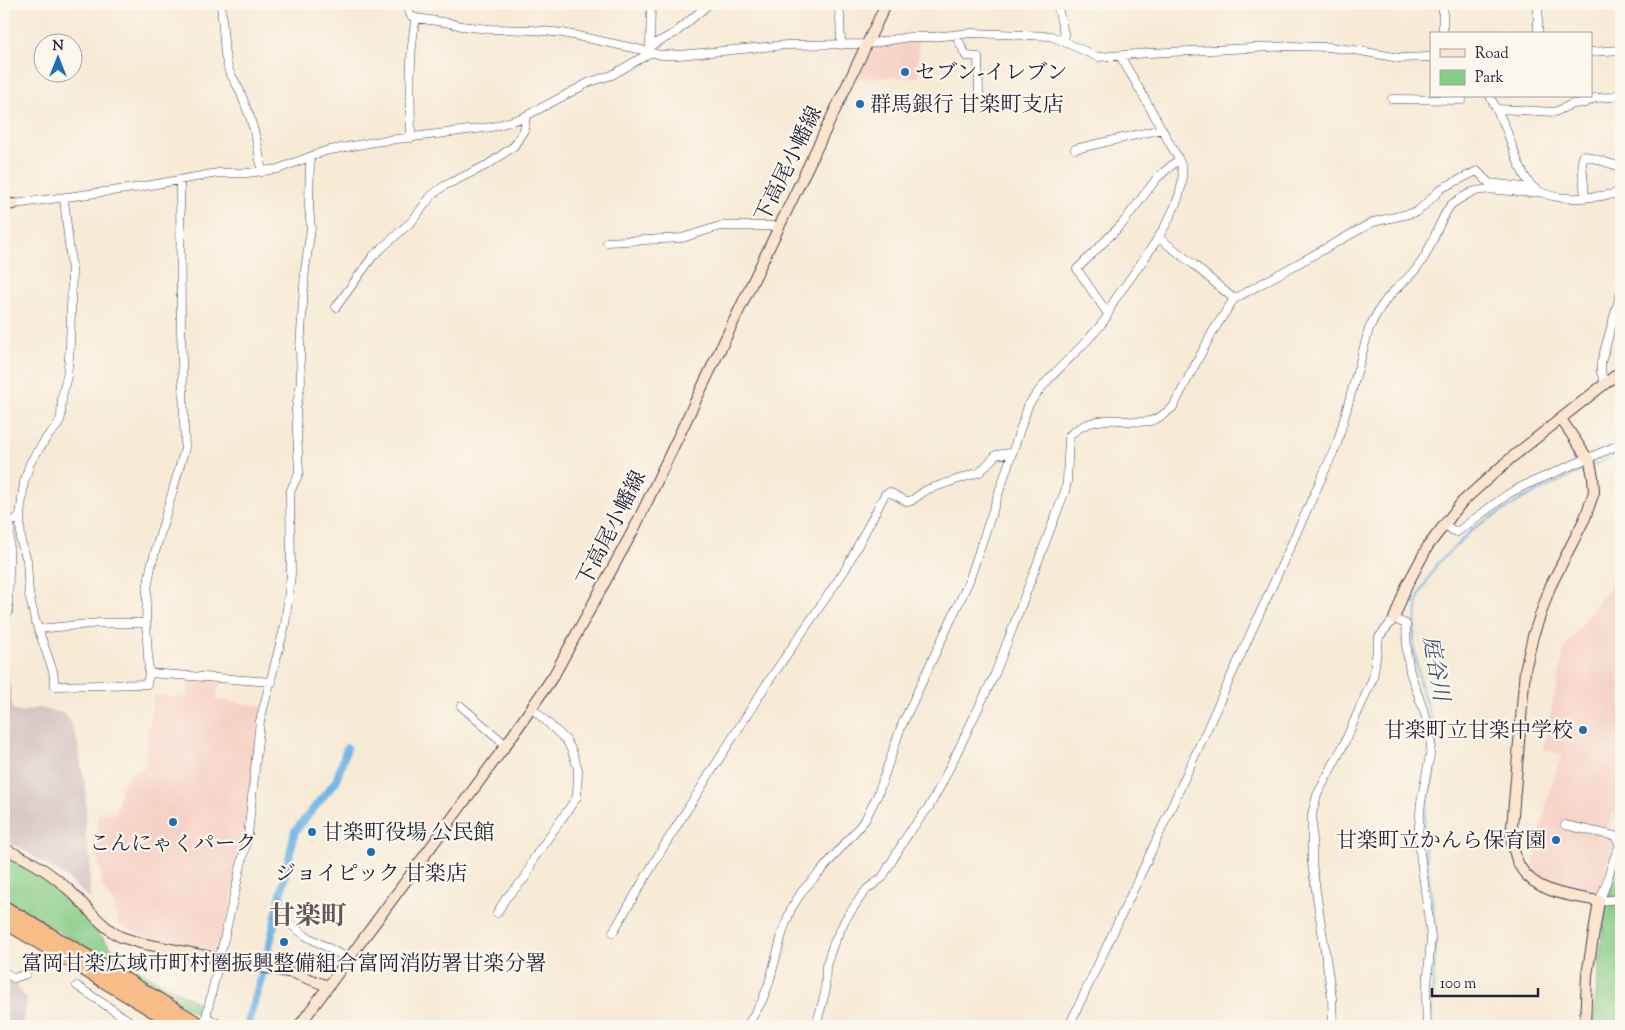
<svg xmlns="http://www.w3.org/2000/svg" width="1625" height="1030" font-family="'Sorts Mill Goudy','Noto Serif JP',serif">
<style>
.built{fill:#f6d1c5}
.industrial{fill:#d1bfbf}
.green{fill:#86cc87;stroke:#547761}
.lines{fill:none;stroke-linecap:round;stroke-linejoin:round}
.stream{stroke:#6eb4e5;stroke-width:2}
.canal{stroke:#6eb4e5;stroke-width:8}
.street-casing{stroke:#424052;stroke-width:9}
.secondary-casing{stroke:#424052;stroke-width:12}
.highway-casing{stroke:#424052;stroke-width:16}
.street{stroke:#fff;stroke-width:8}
.secondary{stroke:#fce5cf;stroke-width:10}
.highway{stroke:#f7bd88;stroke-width:14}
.poi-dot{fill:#1f6fb2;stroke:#fbf7ec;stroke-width:2}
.labels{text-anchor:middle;stroke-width:4.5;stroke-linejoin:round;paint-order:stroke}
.poi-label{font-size:21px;fill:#22223b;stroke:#fbf7ec;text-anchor:start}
.street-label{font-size:21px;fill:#22223b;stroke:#fbf7ec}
.water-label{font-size:22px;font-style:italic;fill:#3d5576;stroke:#fbf7ec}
.district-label{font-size:26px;font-weight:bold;fill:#615658;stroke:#fbf7ec}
</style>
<rect width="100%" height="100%" fill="#fbf7ec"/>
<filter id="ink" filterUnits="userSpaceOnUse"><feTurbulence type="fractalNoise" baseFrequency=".02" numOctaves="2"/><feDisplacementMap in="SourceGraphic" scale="10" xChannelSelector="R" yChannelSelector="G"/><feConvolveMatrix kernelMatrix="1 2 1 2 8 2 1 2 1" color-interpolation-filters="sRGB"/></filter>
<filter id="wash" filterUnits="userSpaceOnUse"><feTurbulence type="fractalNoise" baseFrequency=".0096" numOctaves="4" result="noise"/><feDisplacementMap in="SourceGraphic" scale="20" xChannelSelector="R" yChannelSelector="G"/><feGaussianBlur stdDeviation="1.12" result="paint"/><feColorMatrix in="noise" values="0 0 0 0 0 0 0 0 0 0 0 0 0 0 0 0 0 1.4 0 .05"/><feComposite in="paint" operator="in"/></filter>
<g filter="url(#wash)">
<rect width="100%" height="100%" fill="#f7ead6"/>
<!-- built -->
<path class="built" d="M918,40L919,77L857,78L868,56L879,46Z
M1621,572V815L1612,813L1606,836L1613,838L1615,846L1610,857L1599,895L1593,897L1556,888L1540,880L1532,870L1548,796L1562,755L1543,749L1565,647Z
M190,678L221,680L216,700L262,706L246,831L220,949L216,951L144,936L118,925L115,906L103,888L95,845L99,812L116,813L121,788L129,774L145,767L147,727H150L154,695L186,698Z"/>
<!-- industrial -->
<path class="industrial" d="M4,665L10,686L13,709L20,712L38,708L62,713L70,720L77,741L86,791V839L90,859V899L63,875L19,847L4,842Z
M4,976L15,982L27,1000L21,1026H4Z"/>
<!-- green -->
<path class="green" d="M1621,854V1026H1593L1605,907Z
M4,856C32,869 59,890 81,913C97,929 109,949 128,963C151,979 180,992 205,1007L200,1016L97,953L4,900Z"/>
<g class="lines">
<!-- stream -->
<path class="stream" d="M1594,465L1621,452
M1432,1026L1431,1022L1436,936L1425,847V817L1433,777L1436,752V731L1421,688L1413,643L1418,599L1424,586L1437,564L1474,528L1524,498L1587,468"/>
<!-- canal -->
<path class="canal" d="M247,1026L265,965L295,831L336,781L347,748"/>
</g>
</g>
<g filter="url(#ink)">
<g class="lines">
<defs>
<path id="street" d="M221,4L225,55L229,71L239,89L250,117L257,142L262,172
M406,4L411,16L416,18L450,23L461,26L490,29L532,30L563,33L638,49L661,55H679L786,45L867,44L909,37H932L972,33L1051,36L1098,57L1149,53L1291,46L1328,47L1361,51L1399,58L1431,57
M838,4L840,16L841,45
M1057,4L1064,33V41
M1538,4V34
M1443,34V4
M956,35L966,56L978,57L979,94
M650,46L675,33L709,4
M650,48L651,4
M1591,52L1621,50
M1490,96C1494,105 1499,114 1504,124C1511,140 1520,175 1532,186C1552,205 1597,197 1621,193
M1392,99L1462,100V96
M1496,109L1555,112L1572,104L1585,103L1595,98L1612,97L1621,93
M411,138C411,98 408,57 416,18
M1075,149L1162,129
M1585,198L1582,162L1583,155L1621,167
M64,199L72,271L70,347L67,376L62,397L61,417L58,425L47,437L30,463L24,482L20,516L21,542L27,560L29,594L35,620L53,671L55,686L147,684L149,673L146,623L147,590L151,566L185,448L181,331L180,180
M14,204L134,188L218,173H247L278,169L325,151L374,142L492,127L522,118L590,82L612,75L650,53
M1158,237L1194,265L1234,299
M607,242L682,238L720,226H779
M336,307L373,256L412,221L432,195L444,186L489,164L514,146L524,130L526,116
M1108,314L1077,269L1122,224L1157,178L1178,160
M1605,383L1601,372V363L1621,292
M1444,523L1452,530L1457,532L1508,494L1523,486L1621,444
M4,613H8L10,527L11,522L20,516
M38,629L100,623H146
M149,673L272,682
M461,706L506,745
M1565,825L1615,836L1620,845
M1599,901C1609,883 1610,861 1621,844
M1599,901L1621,899
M497,913L506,898L525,878L534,858L577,797L578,769L572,751L566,740L532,708
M279,916L306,936L349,959
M613,932L664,846L766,685L845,570L885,494L889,492L906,501H911L926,490L980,472L996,455L1011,453
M4,972L14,978L26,974
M77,986L137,1026
M206,1017L222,1026
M204,1026L248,835L260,721L285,625L291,574L290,492L299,473L296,409L301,382L300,348L305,270L311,228L309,207L310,157
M747,1026L762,1001L769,983L783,931L791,909L803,890L821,871L865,820L878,794L901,727L969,581L1028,406C1049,373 1080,352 1104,321C1109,314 1111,305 1116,298C1137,268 1188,206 1182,169C1181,160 1173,150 1169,142C1153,113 1137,84 1120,56
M816,1026L825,993L826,966L833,945L845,920L860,898L867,889L882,878L908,834L929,807L942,783L995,674L1065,491L1067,482L1069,436C1082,423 1100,419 1119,420C1129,421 1139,423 1150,421C1159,419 1166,413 1173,407L1213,331L1234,299L1373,222L1417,212L1442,188L1477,171L1489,183L1523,187L1528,193
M1069,1026L1145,865L1337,444L1369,329C1375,315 1383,302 1394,291C1403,282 1413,274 1420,264C1433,246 1437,224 1450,206C1452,203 1468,194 1472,192C1494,185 1518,195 1540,192
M1333,1026L1332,998L1312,864V814L1317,795L1343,746L1373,678L1379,637L1394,619L1406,624L1407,653L1410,672L1429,726L1431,743L1430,755L1421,802L1418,837L1431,937L1426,999L1427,1026"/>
<path id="secondary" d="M4,205L14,204
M1561,419L1590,462L1593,477L1594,492L1585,518L1550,587L1533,636L1525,670L1511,839C1514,848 1515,857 1519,865C1534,893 1571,896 1599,901L1587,975L1585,1026
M1394,619L1406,587L1428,546L1462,502L1511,458L1621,371
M4,849C27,858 51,873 69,890C86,905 101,927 121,937C127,939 134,941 140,943L293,973L328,986
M299,1026L506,745L554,675L635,527L886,4"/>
<path id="highway" d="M4,908L94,961L201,1026
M4,921L180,1026"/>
</defs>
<!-- street casing -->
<use href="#street" class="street-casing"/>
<!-- secondary casing -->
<use href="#secondary" class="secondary-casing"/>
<!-- highway casing -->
<use href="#highway" class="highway-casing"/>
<!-- street -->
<use href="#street" class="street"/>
<!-- secondary -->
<use href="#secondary" class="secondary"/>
<!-- highway -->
<use href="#highway" class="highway"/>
</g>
</g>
<!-- markers -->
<g class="poi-dot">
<circle cx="905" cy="72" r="5"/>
<circle cx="860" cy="104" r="5"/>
<circle cx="1583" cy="730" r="5"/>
<circle cx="173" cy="822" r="5"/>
<circle cx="312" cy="832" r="5"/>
<circle cx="1556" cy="840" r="5"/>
<circle cx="371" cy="852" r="5"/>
<circle cx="284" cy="942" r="5"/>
</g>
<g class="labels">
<!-- poi labels -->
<g class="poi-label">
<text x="915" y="79">セブン-イレブン</text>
<text x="870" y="111">群馬銀行 甘楽町支店</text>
<text x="1573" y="737" text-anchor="end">甘楽町立甘楽中学校</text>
<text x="322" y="839">甘楽町役場 公民館</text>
<text x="1546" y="847" text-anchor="end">甘楽町立かんら保育園</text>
<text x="173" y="850" text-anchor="middle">こんにゃくパーク</text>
<text x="371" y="880" text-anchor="middle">ジョイピック 甘楽店</text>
<text x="284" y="970" text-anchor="middle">富岡甘楽広域市町村圏振興整備組合富岡消防署甘楽分署</text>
</g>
<!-- street labels -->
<g class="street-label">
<text transform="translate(788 164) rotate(-64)" y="7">下高尾小幡線</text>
<text transform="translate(611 528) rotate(-63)" y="7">下高尾小幡線</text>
</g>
<!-- water labels -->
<g class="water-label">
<text transform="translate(1437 668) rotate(80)" y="8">庭谷川</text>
</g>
<!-- district labels -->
<g class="district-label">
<text x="308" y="924">甘楽町</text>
</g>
</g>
<!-- margin -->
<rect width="1625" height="1030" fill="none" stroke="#fbf7ec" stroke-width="20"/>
<!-- legend -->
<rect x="1430" y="32" width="162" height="65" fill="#fbf7ec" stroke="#a4a2a5"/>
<rect x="1440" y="49" width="25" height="8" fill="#fce5cf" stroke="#a4a2a5"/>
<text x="1475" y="58" font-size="15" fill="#22223b">Road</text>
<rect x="1440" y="70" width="25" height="15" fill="#86cc87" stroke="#a4a2a5"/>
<text x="1475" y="82" font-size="15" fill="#22223b">Park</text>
<!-- north arrow -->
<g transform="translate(58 58)"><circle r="24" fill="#fbf7ec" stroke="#a4a2a5"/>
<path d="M0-4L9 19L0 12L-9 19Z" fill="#1f6fb2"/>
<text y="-8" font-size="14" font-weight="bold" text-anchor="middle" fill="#22223b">N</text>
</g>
<!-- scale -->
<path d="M1432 988v8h106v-8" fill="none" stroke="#22223b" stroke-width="2.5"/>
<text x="1440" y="988" font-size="15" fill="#22223b" stroke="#fbf7ec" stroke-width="4" paint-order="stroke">100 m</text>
</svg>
